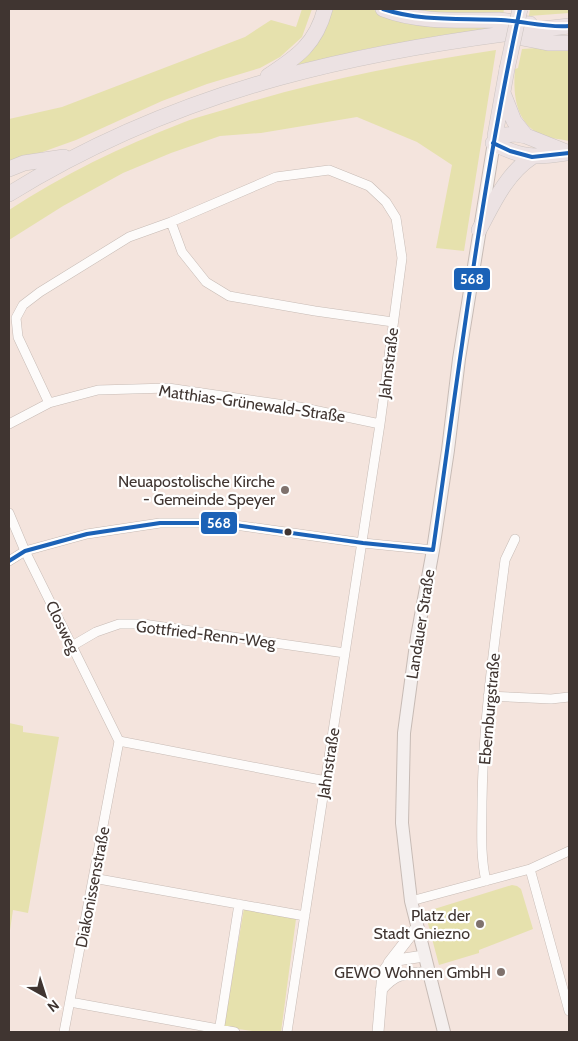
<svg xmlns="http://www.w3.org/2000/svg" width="578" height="1041" font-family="Cabin,sans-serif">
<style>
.green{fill:#e6e1ad}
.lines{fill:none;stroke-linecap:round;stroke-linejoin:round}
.minor-casing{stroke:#c7bbb5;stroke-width:10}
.tertiary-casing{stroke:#c7bbb5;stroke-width:12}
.secondary-casing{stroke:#c7bbb5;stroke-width:14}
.primary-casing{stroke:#cdc5c2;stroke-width:16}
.minor{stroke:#fdfbfa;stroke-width:9}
.tertiary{stroke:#fdfbfa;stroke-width:11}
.secondary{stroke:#f4efee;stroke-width:12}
.primary{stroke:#ece2e3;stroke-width:15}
.primary-bridge-casing{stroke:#cdc5c2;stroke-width:16;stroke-linecap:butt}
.primary-bridge{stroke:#ece2e3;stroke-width:15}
.bus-1-casing{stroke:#fff;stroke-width:8}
.bus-1{stroke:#1b62b7;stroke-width:4}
.poi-dot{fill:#7f726d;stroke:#fff;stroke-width:2}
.bus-dot{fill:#403531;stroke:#fff;stroke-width:2}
.labels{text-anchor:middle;stroke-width:4.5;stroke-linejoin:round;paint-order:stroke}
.street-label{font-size:16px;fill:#403531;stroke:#fff}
.poi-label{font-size:16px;fill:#403531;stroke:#fff;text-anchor:end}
.line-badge{stroke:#fff;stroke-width:2}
.badge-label{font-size:14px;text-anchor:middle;font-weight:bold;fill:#fff}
</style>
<rect width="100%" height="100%" fill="#f4e4dd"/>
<!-- green -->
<path class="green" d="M302,9H312L302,37L280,57L260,68L207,84L162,101L76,140L9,164V119L62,107L245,37L271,20L296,27Z
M331,9H372L387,16L494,26L493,28L366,49L293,66Z
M403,9H504L503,15H447Z
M530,9H569V13L529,16Z
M552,47L569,48V141C559,139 548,138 538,133C515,120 513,93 515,69L518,68L522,49Z
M496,50L464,251L436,248L452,165L417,142L357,117L261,133L220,136L171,153L123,173L63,206L9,240V210C62,175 122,146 182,123C199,116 218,112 236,106C321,80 409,63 496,50Z
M9,723L23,726V732L59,737L28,913L13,910L9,937Z
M512,885L517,886L521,889L533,929L479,950V953L439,965L426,916L431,910Z
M244,908L296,919L281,1032H260L224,1027Z"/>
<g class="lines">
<defs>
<path id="minor" d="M171,222L182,252L206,282L229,296L315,311L393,322
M49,403L18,337L16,318L23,305L40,292L129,237L171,222L276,177L329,170L369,186L386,202L396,218L402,258L380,424L287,1032
M9,424L49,403L98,390L168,388L299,407L380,424
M9,513L25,551L119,741
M9,561L25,551L87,534L160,523H221L363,543L433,550
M72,646L96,632L119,624H143L345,653
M488,696L551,699L569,697
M119,741L326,781
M530,869L569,1011
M93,878L305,916
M486,881C480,855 482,829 482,802C483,721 495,640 505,560L515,539
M411,901L530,869L569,851
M70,1002L235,1032
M64,1032L119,741
M219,1032L239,904"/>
<path id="tertiary" d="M389,963L417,927
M381,990C396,972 406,973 428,973
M378,1032L383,972L389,964L397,960L424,956"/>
<path id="secondary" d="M444,1032L411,901L402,823L404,733L417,637L433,550L448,450L459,359L495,136"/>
<path id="primary" d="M383,9C419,23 460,20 499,20C509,21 519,23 530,24
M517,37L548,43H569
M507,69L495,136L515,134L526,136L569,153
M268,76C297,57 316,44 325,9
M503,93L514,121L526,136
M493,143C522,158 535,158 566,153
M9,169L24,163L64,157
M9,194C184,86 368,48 569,26
M479,230C493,204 506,174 532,157"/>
</defs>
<!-- minor casing -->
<use href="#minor" class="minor-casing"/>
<!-- tertiary casing -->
<use href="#tertiary" class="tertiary-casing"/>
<!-- secondary casing -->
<use href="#secondary" class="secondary-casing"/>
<!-- primary casing -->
<use href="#primary" class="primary-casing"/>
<!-- minor -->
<use href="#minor" class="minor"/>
<!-- tertiary -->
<use href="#tertiary" class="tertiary"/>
<!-- secondary -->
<use href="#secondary" class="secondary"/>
<!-- primary -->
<use href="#primary" class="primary"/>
<defs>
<path id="primary-bridge" d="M507,69L520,9"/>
</defs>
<!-- primary-bridge casing -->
<use href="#primary-bridge" class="primary-bridge-casing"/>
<!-- primary-bridge -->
<use href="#primary-bridge" class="primary-bridge"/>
<defs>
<path id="bus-1" d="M383,9C422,22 460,18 501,20C524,21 546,28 569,26
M493,143L510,151L532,157L569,153
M433,550C459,369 481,188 520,9
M9,561L25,551L87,534L160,523H221L363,543L433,550"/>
</defs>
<!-- bus-1 casing -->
<use href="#bus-1" class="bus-1-casing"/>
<!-- bus-1 -->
<use href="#bus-1" class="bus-1"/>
</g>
<!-- markers -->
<g class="poi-dot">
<circle cx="285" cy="490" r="5"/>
<circle cx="480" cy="924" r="5"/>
<circle cx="501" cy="972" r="5"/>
</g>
<circle class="bus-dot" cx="288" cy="532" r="4.5"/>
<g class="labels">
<!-- street labels -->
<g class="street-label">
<text transform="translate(388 363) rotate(-83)" y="6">Jahnstraße</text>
<text transform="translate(252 403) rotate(8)" y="6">Matthias-Grünewald-Straße</text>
<text transform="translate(420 624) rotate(-81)" y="6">Landauer Straße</text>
<text transform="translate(63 627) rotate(64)" y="6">Closweg</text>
<text transform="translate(206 634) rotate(7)" y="6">Gottfried-Renn-Weg</text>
<text transform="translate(489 709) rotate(-85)" y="6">Ebernburgstraße</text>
<text transform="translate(328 763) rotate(-81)" y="6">Jahnstraße</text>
<text transform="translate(92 887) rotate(-79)" y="6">Diakonissenstraße</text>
</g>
<!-- poi labels -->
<g class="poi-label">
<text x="275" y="487">Neuapostolische Kirche<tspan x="275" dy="18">- Gemeinde Speyer</tspan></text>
<text x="470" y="921">Platz der<tspan x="470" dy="18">Stadt Gniezno</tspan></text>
<text x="491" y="978">GEWO Wohnen GmbH</text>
</g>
</g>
<g class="line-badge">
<rect x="453" y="267" width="38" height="24" rx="5" fill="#1b62b7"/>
<rect x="200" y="511" width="38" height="24" rx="5" fill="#1b62b7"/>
</g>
<g class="badge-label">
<text x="472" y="284">568</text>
<text x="219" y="528">568</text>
</g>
<!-- border -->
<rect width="578" height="1041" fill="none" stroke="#403531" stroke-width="20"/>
<!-- north arrow -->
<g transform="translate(45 996) rotate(141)" stroke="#ffffff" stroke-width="4" paint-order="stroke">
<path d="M0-4L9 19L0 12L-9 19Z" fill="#403531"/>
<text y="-8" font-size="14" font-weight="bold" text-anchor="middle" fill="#403531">N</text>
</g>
</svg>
